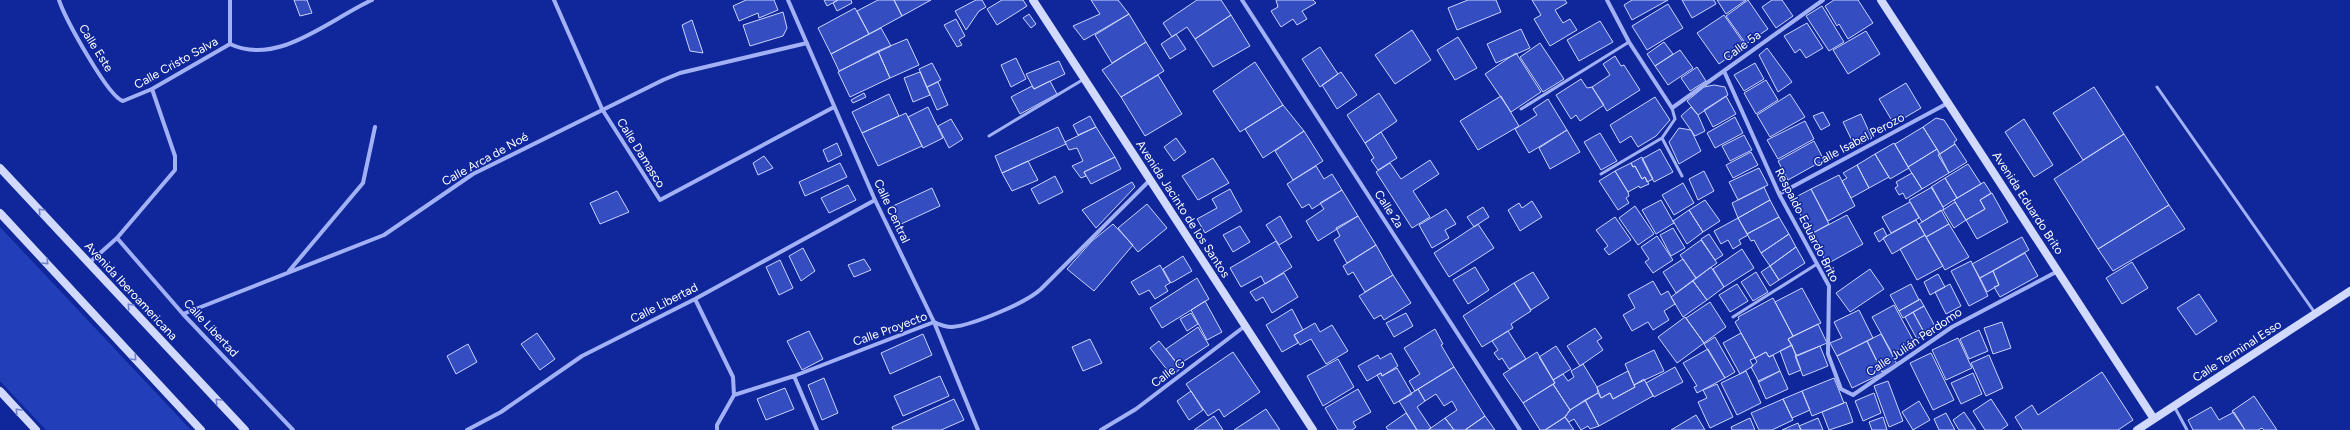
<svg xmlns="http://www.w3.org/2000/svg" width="2350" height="430" font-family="Figtree,sans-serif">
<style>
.green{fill:#223eb9}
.building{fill:#344dc1;stroke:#cad4fe}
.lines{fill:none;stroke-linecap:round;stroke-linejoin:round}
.lane{stroke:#a2b1f5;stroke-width:3}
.street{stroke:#a2b1f5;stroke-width:4}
.secondary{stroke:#d2d9fe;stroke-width:8}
.oneway{stroke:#7080cc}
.labels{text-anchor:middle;stroke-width:3;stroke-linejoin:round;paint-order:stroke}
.street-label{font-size:12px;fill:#fff;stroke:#0f279a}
</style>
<rect width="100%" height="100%" fill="#0f279a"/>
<!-- green -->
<path class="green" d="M0,227L191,430H46L0,381Z"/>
<!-- building -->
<path class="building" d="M294,0H307L312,13L300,16Z
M746,0H774L778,10L759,18L758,13L739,21L733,6Z
M824,0H838L827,6Z
M838,0H851L852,3L837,11L833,3Z
M878,0H894L902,16L869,34L857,11Z
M894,0H931L902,16Z
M976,0H982L986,7L979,11L966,30L955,11Z
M1002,0H1023L1027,6L997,25L987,9Z
M1091,0H1118L1129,14L1084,40L1073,26L1100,14Z
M1197,0H1221L1231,15L1195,39L1187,27L1172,37L1163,23Z
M1313,0L1316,3L1302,11L1307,19L1297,25L1293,19L1281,27L1271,11L1278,7L1276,0Z
M1468,0H1496L1501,12L1457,30L1448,8Z
M1532,0H1565L1567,3L1555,10L1563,23L1570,19L1577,30L1550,46L1534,19L1541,15Z
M1632,0H1668L1632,20L1624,5Z
M1682,0H1714L1716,4L1692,18Z
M1717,0H1746L1726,14Z
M1748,0L1768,29L1746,44L1726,16Z
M1772,0H1782L1793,16L1776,28L1762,7Z
M1834,0H1858L1873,23L1848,39L1839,24L1837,26L1825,6Z
M1668,4L1683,28L1647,50L1632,26Z
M1822,6L1844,42L1829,51L1806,16Z
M855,8L869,34L831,54L818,28Z
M783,12L787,28L783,36L750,46L743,25Z
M1029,14L1036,24L1031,28L1023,18Z
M1129,14L1146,42L1112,63L1095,35Z
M1231,15L1250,46L1213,67L1195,39Z
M1724,15L1745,45L1719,64L1697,33Z
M956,19L965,36L959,40L962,45L957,47L944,25Z
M692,20L703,53L690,51L682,25Z
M1600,21L1613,42L1579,61L1567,40Z
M1807,23L1823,48L1806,58L1800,49L1795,53L1784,36Z
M881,28L891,46L839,71L831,54Z
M1521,29L1530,48L1496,63L1487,44Z
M1412,30L1431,60L1395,84L1375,55Z
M1866,31L1880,54L1848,74L1833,50Z
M1176,34L1186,49L1170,59L1161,44Z
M1458,37L1477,68L1455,80L1437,50Z
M907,39L919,65L890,78L878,51Z
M1146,42L1164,71L1121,97L1102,70Z
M1664,42L1673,54L1655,66L1647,54Z
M1540,43L1564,79L1543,92L1520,57Z
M1320,47L1338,74L1320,87L1302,59Z
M1767,48L1792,82L1778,92L1759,55Z
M1680,50L1693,68L1668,85L1655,66Z
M878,51L890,78L850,97L838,72Z
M1516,53L1541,92L1511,112L1485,74Z
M1615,56L1621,66L1624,65L1640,90L1607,111L1592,87L1610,75L1603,64Z
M1016,58L1026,79L1011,87L1001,65Z
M1059,61L1065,74L1034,89L1026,74Z
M1255,62L1283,105L1240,132L1213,91Z
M932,63L941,80L927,87L919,69Z
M1755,63L1764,79L1744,91L1734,75Z
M1697,67L1706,81L1690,91L1681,78Z
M920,72L930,95L913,102L904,78Z
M1341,72L1357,95L1337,109L1322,85Z
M1158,75L1182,114L1145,136L1121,97Z
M1581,79L1587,88L1592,87L1604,105L1580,121L1576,115L1571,119L1556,95Z
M1766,80L1778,100L1756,114L1744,93Z
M1050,81L1057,94L1020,114L1011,97L1032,86L1034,89Z
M938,82L948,105L937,110L927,87Z
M1906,83L1921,108L1894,124L1879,99Z
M1714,85L1725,87L1728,95L1698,115L1687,101L1704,87Z
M2094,87L2124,134L2083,160L2053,113Z
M864,93L866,97L853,103L851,100Z
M1379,93L1397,121L1365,143L1347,115Z
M889,94L899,116L862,133L852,112Z
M1790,94L1805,117L1770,137L1757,115Z
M1501,96L1519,126L1478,150L1460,121Z
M1726,96L1736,114L1713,127L1704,110Z
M1655,97L1670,120L1656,136L1638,147L1631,136L1620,143L1610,125Z
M1548,99L1567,130L1529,153L1515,129L1537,115L1533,109Z
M1283,105L1304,131L1263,158L1245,129Z
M928,107L943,138L923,148L908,117Z
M1691,107L1698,115L1705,131L1695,136L1681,116Z
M1823,112L1830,125L1821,130L1813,116Z
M906,113L922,146L878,166L862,133Z
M1861,114L1872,138L1855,147L1843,122Z
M1090,116L1096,127L1078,135L1073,125Z
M1735,117L1743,133L1715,148L1707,133Z
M1936,118L1944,120L1957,140L1954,142L1955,144L1940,154L1923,127Z
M951,119L963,139L949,148L938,126Z
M2024,119L2053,165L2034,177L2005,132Z
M1805,121L1814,139L1778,159L1767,140Z
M1058,127L1066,144L1002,173L995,156Z
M1096,127L1115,157L1084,172L1086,176L1081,178L1072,166L1083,161L1077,148L1069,150L1065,142Z
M1923,127L1937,149L1908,167L1895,144Z
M1679,128L1691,130L1701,151L1679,164L1669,142Z
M1567,130L1580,152L1550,169L1539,148Z
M1304,131L1323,161L1293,180L1275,151Z
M1381,132L1397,158L1378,170L1371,160L1374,158L1365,143Z
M1600,133L1617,161L1601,170L1584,142Z
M2124,134L2169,205L2098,249L2054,179Z
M1744,135L1752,150L1730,161L1722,146Z
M1176,138L1186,152L1174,161L1164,147Z
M1814,141L1824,160L1788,180L1778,161Z
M837,143L842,155L828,162L823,150Z
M1894,143L1909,168L1890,179L1875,154Z
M1955,144L1967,162L1949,173L1938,155Z
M1660,149L1673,172L1654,182L1642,159Z
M1937,149L1949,173L1922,189L1908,167Z
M1751,152L1758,165L1733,178L1726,165Z
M1875,154L1889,177L1869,188L1857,165Z
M764,156L773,168L758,175L753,163Z
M1115,157L1121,169L1091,184L1084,172Z
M1642,157L1653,179L1647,182L1645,177L1642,179L1635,166L1633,167L1631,163Z
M1213,158L1229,183L1198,200L1182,176Z
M1430,160L1439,174L1413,191L1430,217L1412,228L1376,172L1390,163L1401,179Z
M1028,161L1038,180L1012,191L1002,173Z
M840,163L847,177L805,196L799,182Z
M1631,163L1633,167L1635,166L1642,179L1645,177L1649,184L1640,188L1639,186L1628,192L1615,171Z
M1968,164L1981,184L1957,198L1945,178Z
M1857,165L1869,188L1851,198L1842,181L1847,178L1843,173Z
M1316,166L1324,179L1332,174L1342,190L1312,209L1309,204L1302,208L1287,184Z
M1759,168L1768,185L1738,200L1729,182Z
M1615,171L1628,192L1629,196L1626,198L1629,203L1618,210L1599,181Z
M1704,171L1714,191L1698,200L1689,179Z
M1912,173L1922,189L1906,199L1903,193L1899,195L1895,188L1898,186L1896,182Z
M1839,175L1855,206L1828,221L1811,189Z
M1055,176L1063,192L1039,204L1031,189Z
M1945,178L1957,198L1943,207L1931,187Z
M1132,182L1135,187L1096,228L1082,210Z
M1984,182L1991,193L1980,200L1985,209L1966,220L1954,200Z
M1683,183L1694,203L1674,215L1662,195Z
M848,185L856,200L829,213L821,198Z
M1764,187L1770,200L1738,218L1732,203Z
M1932,187L1944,209L1922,222L1909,200Z
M932,188L940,206L901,224L893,206Z
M1230,189L1242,211L1205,233L1197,219L1217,208L1212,199Z
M1811,189L1829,224L1811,234L1792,199Z
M1342,190L1358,216L1318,241L1306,221L1324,209L1320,203Z
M617,191L629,212L600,224L590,203Z
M1992,193L2008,222L1977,239L1966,220L1985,209L1980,200Z
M1661,200L1674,223L1656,234L1642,210Z
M1705,200L1720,221L1703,232L1689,210Z
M1770,200L1779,217L1747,234L1738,218Z
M1532,201L1542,217L1520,231L1508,210L1519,203L1522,208Z
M1910,202L1919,218L1891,233L1882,217Z
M1955,202L1966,220L1954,228L1943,210Z
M1147,204L1167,228L1138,252L1118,228Z
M2169,205L2185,229L2113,271L2098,249Z
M1635,206L1654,234L1638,245L1619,218Z
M1483,207L1489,217L1474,227L1467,217Z
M1446,209L1456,224L1445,230L1449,238L1432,248L1419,225Z
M1689,210L1703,232L1687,244L1673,221Z
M1941,210L1949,224L1926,237L1919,224Z
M1847,215L1863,244L1827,264L1811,234Z
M1280,216L1292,237L1279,245L1266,225Z
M1358,216L1376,245L1347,263L1334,240L1340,236L1336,228Z
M1615,217L1631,240L1609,255L1604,249L1608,246L1596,230Z
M1779,217L1789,234L1761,253L1754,240L1751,241L1747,234Z
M1738,218L1748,235L1739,240L1741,244L1733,249L1728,240L1721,244L1714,231Z
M1916,220L1925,235L1892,254L1883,238Z
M1113,224L1133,245L1094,291L1067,269L1092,241Z
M1478,224L1494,248L1449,277L1434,253Z
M1949,224L1969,257L1945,270L1926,237Z
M1240,226L1250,242L1233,252L1223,235Z
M1673,228L1685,248L1671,256L1660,235Z
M1883,228L1887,236L1879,242L1874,233Z
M1709,234L1723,255L1715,260L1701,239Z
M1789,234L1796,247L1770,266L1761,253Z
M1925,235L1943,266L1917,280L1900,249Z
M1657,236L1673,260L1653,273L1645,262L1649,259L1641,247Z
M2022,237L2029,250L1980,278L1972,264Z
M1701,240L1717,263L1696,278L1680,255Z
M1276,241L1292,267L1265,284L1261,276L1241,287L1230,268Z
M1376,245L1393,275L1365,292L1353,272L1348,275L1343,266Z
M1796,247L1805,263L1779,280L1770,266Z
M803,248L815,271L801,281L789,256Z
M1742,249L1754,268L1724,287L1713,269Z
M2025,253L2038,276L2000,297L1994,287L1999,285L1993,271Z
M1183,256L1192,271L1171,283L1163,269Z
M864,259L871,270L854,277L848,265Z
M1683,259L1696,278L1676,293L1663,272Z
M780,260L793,288L779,295L766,267Z
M1971,261L1988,296L1969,306L1951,271Z
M2132,262L2148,288L2122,304L2106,278Z
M1160,265L1170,283L1165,286L1168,291L1155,299L1149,290L1139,295L1131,282Z
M1770,266L1779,280L1770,286L1761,272Z
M1475,267L1489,290L1468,304L1453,280Z
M1711,267L1724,287L1707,300L1693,281Z
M1870,269L1884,289L1850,312L1836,293Z
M1993,271L1999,285L1987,292L1980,278Z
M1533,272L1549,298L1531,310L1514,283Z
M1756,272L1768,292L1753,301L1741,282Z
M1284,273L1298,297L1272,313L1263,297L1256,301L1250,292Z
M1938,274L1945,287L1930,295L1924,282Z
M1393,275L1411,303L1384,320L1381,315L1374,319L1359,296Z
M1197,278L1209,299L1162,328L1150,308Z
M1653,281L1661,295L1668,291L1675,304L1664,311L1669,320L1653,330L1648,322L1632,331L1623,315L1635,308L1628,295Z
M1693,281L1707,300L1683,317L1671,297Z
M1514,283L1531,311L1511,324L1513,328L1482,347L1463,316Z
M1737,284L1748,301L1730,312L1719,295Z
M1911,284L1919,300L1899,311L1890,295Z
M1950,284L1961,306L1946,314L1935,292Z
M1802,288L1821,323L1793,336L1775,302Z
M2199,294L2217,321L2196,335L2177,308Z
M1773,298L1793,336L1788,339L1792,345L1769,357L1766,352L1755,358L1735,322L1739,319L1738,317Z
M1920,299L1924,306L1903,318L1899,311Z
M1205,301L1222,332L1207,340L1191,310Z
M1710,302L1726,327L1704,343L1686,318Z
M1894,305L1913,340L1892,353L1872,317Z
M1924,306L1936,328L1925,334L1913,312Z
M1292,309L1303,330L1294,335L1298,343L1282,352L1266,325Z
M1859,310L1873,338L1837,356L1830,343L1842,338L1834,322Z
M1913,312L1925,334L1917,339L1905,317Z
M1191,313L1198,324L1187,331L1180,319Z
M1406,313L1413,326L1394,337L1386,323Z
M1685,317L1704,343L1677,363L1658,337Z
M2002,322L2011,348L1993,354L1984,328Z
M1315,323L1320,332L1332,325L1348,351L1326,364L1311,339L1300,345L1294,335Z
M1818,324L1827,343L1797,356L1788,339Z
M1198,327L1209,345L1178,365L1166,349Z
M1595,328L1602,338L1597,341L1603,350L1580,366L1567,346Z
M1435,329L1443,344L1441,345L1454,367L1415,391L1409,381L1420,374L1404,348Z
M1979,330L1988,351L1969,359L1960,339Z
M809,331L823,359L802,370L787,341Z
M1508,331L1526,359L1509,369L1502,358L1499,360L1494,353L1498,350L1492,341Z
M537,333L555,359L540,370L521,344Z
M1741,333L1755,358L1750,360L1753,366L1740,374L1723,343Z
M923,334L932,355L890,374L881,353Z
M1881,334L1897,364L1882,372L1867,341Z
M1715,337L1735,372L1725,378L1704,344Z
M1958,338L1972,368L1946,380L1932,350Z
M1090,339L1102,363L1083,371L1072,347Z
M1159,341L1181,368L1172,376L1150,348Z
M1867,341L1883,373L1852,388L1837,356Z
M468,344L477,362L456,374L447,356Z
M1792,345L1801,370L1789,375L1780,351Z
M1556,346L1571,369L1553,380L1539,357Z
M1820,346L1828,366L1803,376L1795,356Z
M1708,349L1725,378L1697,393L1694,387L1697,386L1683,363Z
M1654,350L1664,371L1634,385L1625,364Z
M1233,352L1260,392L1224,417L1219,409L1208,416L1186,384Z
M1537,352L1555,383L1523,403L1503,374Z
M1766,352L1769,357L1773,355L1780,371L1759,382L1751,367L1757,362L1755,358Z
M1391,353L1398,366L1382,376L1381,373L1367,381L1358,366L1378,355L1380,359Z
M1931,353L1954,400L1933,410L1910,363Z
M1989,355L2003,388L1986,396L1971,363Z
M1338,359L1354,387L1323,406L1307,376Z
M1583,364L1597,387L1598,393L1570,410L1553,384L1555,383L1553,380L1563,374L1568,381L1574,377L1571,371Z
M1454,367L1485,416L1465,430H1454L1445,418L1457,410L1452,401L1444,406L1436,394L1425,401L1418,389Z
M1675,367L1683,382L1654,397L1646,383Z
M1397,368L1412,394L1394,404L1377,375L1381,373L1382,376Z
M1628,371L1635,387L1613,399L1610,393L1601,398L1597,387Z
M1746,371L1761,403L1737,415L1721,383Z
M1780,371L1788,389L1766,399L1758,381Z
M2102,372L2133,420L2118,430H2023L2015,417L2032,405L2038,415Z
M1973,373L1982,394L1961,404L1951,383Z
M940,376L949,396L903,416L894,396Z
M824,378L838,413L822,420L808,385Z
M1834,378L1844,403L1812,416L1802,391Z
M1644,379L1653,396L1599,426L1585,400L1598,393L1601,398L1610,393L1613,399L1635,387L1634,385Z
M1888,381L1903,421L1889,427L1874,386Z
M1553,384L1570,410L1565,417L1545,430H1540L1523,403Z
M1717,384L1733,417L1710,428L1698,402L1707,398L1703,390Z
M785,388L794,409L766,420L757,399Z
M1358,389L1371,412L1353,422L1356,427L1352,430H1338L1325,408Z
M1418,389L1425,401L1417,407L1431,428L1428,430H1417L1399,401Z
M1191,391L1203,410L1189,420L1177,401Z
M1802,391L1810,410L1792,418L1783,399Z
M1874,393L1881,413L1863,421L1855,401Z
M2254,396L2277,430H2264L2262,428L2258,430H2245L2232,411Z
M954,399L964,420L941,430H893L892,427Z
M1783,399L1793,420L1772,430H1759L1751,413Z
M1991,399L2008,425L2001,430H1985L1973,411Z
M1585,400L1599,426L1590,429L1588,426L1581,430L1574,419L1569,422L1565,417L1570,410Z
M1919,401L1930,420L1913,430L1902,412Z
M1846,402L1853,422L1829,430L1822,412Z
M2211,407L2219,420L2234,412L2245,430H2193L2188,420Z
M1266,409L1280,430H1234Z
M1964,412L1976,430H1959L1953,420Z
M1406,413L1417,430H1388L1386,427Z
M1946,413L1955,430H1939L1934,419Z
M1696,415L1705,430H1671Z
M1214,416L1223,430H1194Z
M1485,416L1495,430H1465Z
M1565,417L1574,430H1545Z
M1883,417L1887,430H1872L1869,422Z
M1445,418L1454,430H1428L1431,428Z
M1750,418L1755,430H1732L1731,427Z
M1818,418L1823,430H1801L1799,426Z
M1798,423L1801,430H1782Z"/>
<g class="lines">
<!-- lane -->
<path class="lane" d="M2157,87L2315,313
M1521,109L1629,42
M989,136L1084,79
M1662,138L1682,176
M1601,174L1662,138L1675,119L1672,108
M1733,317L1817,264
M2174,406L2187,430"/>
<!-- street -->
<path class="street" d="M59,0C65,18 108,97 123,101L152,89L230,44C278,67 330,19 372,0
M230,0V44
M554,0L602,109L660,200L834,107
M788,0L875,200L934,322L978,430
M1242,0L1520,430
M1607,0L1629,42L1672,108L1823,0
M1724,71L1779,194L1829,286L1828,354L1841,389L1853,395L1952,327L2058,271
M1779,194L1948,103
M117,238L183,314L293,430
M89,263L117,238L175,170V156L152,89
M289,271L363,183L375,127
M695,299L733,377L734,395L717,425V430
M183,314L384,235L473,174L663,80L680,73L807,43
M794,376L817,430
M734,395L794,376L934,322C940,325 945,327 952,327C973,325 1026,303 1041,289L1150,180
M467,430L501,412L582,356L695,299L875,200
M1101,430L1136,409L1245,326"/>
<!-- secondary -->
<path class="secondary" d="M1033,0L1313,430
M1881,0L2154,419
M0,168L245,430
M0,213L201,430
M0,391L36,430
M2137,430L2350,291"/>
</g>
<!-- one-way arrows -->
<defs><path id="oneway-chevron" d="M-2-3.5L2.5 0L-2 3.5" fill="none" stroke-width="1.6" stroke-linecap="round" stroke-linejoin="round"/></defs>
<g class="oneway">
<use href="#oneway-chevron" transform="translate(41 211) rotate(-133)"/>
<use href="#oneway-chevron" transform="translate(46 262) rotate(47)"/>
<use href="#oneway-chevron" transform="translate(130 306) rotate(-133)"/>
<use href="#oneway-chevron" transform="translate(134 358) rotate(47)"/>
<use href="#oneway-chevron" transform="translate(218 401) rotate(-133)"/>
<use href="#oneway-chevron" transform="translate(18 411) rotate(-133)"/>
</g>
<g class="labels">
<!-- street labels -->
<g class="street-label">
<text transform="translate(1742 46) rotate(-36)" y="4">Calle 5a</text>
<text transform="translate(96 48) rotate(58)" y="4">Calle Este</text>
<text transform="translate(176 63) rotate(-29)" y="4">Calle Cristo Salva</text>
<text transform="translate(1859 140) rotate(-28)" y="4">Calle Isabel Perozo</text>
<text transform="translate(641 153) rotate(58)" y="4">Calle Damasco</text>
<text transform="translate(485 159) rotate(-29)" y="4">Calle Arca de Noé</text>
<text transform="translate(2028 203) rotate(57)" y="4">Avenida Eduardo Brito</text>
<text transform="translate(1183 209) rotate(57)" y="4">Avenida Jacinto de los Santos</text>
<text transform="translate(1389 209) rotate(57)" y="4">Calle 2a</text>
<text transform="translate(892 211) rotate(65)" y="4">Calle Central</text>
<text transform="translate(1807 225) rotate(63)" y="4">Respaldo Eduardo Brito</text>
<text transform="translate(131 291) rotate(47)" y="4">Avenida Iberoamericana</text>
<text transform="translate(664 303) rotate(-27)" y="4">Calle Libertad</text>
<text transform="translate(211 328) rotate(47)" y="4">Calle Libertad</text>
<text transform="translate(890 329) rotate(-20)" y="4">Calle Proyecto</text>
<text transform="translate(1914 342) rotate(-34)" y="4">Calle Julián Perdomo</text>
<text transform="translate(2237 351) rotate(-33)" y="4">Calle Terminal Esso</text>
<text transform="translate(1168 373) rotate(-37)" y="4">Calle G</text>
</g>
</g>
</svg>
